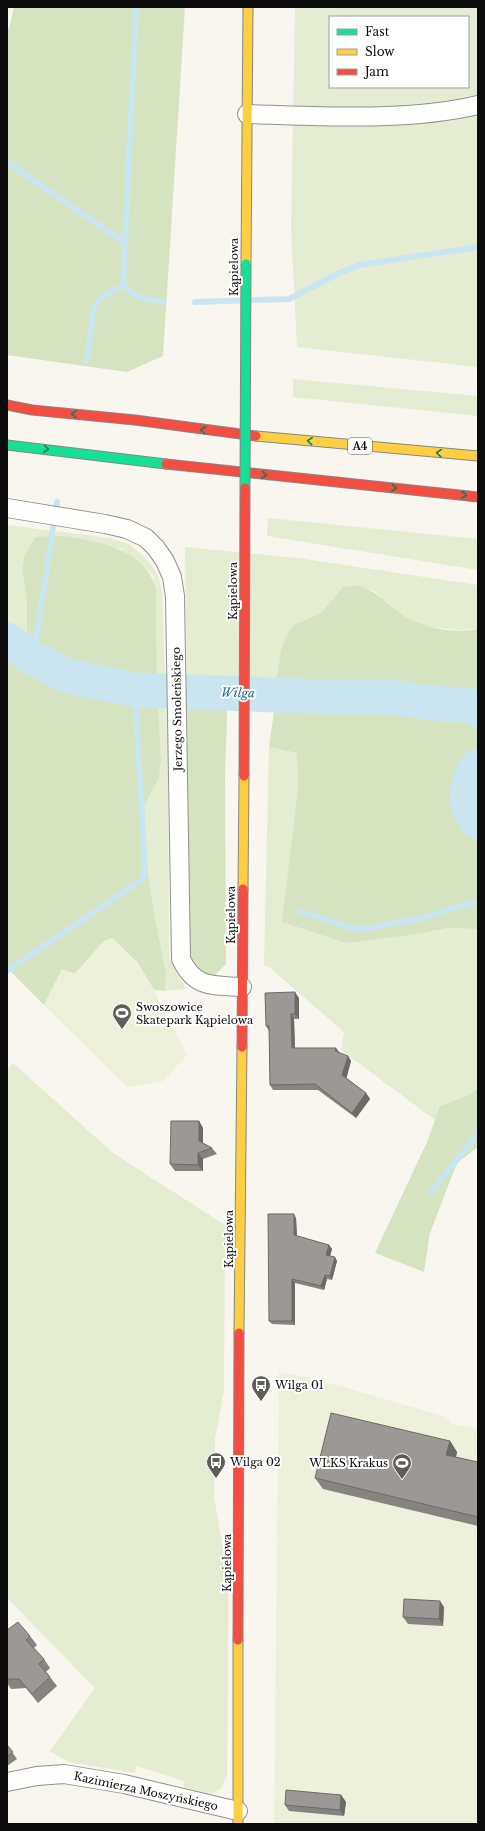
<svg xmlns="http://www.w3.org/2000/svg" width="485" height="1831" font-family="'Libre Baskerville',serif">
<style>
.green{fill:#e4ecd1;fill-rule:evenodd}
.forest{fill:#d5e3c0}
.pitch{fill:#edf0da}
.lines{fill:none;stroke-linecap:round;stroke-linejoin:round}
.stream{stroke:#c9e6f0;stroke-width:6}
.river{stroke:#c9e6f0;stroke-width:35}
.street-casing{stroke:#92918e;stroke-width:20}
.fast-casing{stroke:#898784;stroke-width:11}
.slow-casing{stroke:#898784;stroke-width:11}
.jam-casing{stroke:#898784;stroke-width:11}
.street{stroke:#fefefd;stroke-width:18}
.fast{stroke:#16e098;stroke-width:9}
.slow{stroke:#ffcf43;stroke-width:9}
.jam{stroke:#f24e42;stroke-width:9}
.fast-bridge-casing{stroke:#898784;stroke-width:11;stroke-linecap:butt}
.jam-bridge-casing{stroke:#898784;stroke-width:11;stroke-linecap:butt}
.fast-bridge{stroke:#16e098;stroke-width:9}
.jam-bridge{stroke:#f24e42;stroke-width:9}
.wall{fill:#868380}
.shaded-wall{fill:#6d6a68}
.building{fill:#9c9895;stroke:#6d6a68}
.oneway{stroke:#118059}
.labels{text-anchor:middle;stroke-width:4;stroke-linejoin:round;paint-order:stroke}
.shield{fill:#fff;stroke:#545454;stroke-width:1}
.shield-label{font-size:10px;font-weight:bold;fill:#0b0b0b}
.street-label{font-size:11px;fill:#0b0b0b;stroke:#fff}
.poi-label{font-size:11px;fill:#0b0b0b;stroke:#fff;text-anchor:start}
.water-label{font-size:12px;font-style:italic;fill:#216990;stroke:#fff}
</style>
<rect width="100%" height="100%" fill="#f9f6ef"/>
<!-- green -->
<path class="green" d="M295,7H478V367L297,347L291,229ZM330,17H468V87H330Z
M293,379L478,396V416L293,397Z
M268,518L478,539V570L267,536Z
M7,525L110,538L129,544L147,559L158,574L162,593L168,750L169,958L186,989L165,991L166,972L156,923L145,856V822L144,806L159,778L161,761L157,676L156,587L152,574L139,561L121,549L106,545L22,569L27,601V645L7,634Z
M185,547L298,558L478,585V629L455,630L423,626L399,612L374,591L358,585L343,587L322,612L308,619L294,624C281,644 278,666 274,690L187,685Z
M269,747L297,753L298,789L417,934L447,928L478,929V1088L469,1095L441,1106L435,1120L341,1050L344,1032L270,968L264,965Z
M13,1063L113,1153L225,1225L224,1391L215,1439L214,1496L224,1556L229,1561L227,1776L221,1788L212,1794L183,1787L184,1781L137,1766L135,1773L69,1762L50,1751L95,1688L7,1598V1071Z"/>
<!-- forest -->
<path class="forest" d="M14,7H185L163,356L127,372L7,355V33L10,25Z
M61,536C98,541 142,547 156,587L157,676L161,761L159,778L144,806L145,822V856L156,923L166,972L165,991L154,990L137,962L112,938L103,942L75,974L62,970L44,1005L12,973L7,966V634L27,645V601L22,569L25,554L36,537Z
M358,585C378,592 383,600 399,612C421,628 451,634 478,629V929L447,928L417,934L346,943L282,922L298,789L297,753L269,747L275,704L274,690L281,651L286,636L294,624L308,619L322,612L343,587Z
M187,685L228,687L225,775L226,964L214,976L202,972L189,955Z
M478,1088V1147L457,1163L430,1233L424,1272L375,1253L427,1142L440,1106L469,1095Z"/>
<!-- pitch -->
<path class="pitch" d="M112,938L135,961L154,990L187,1055L163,1081L127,1087L44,1005L62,969L76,974L103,942Z
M279,1372L312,1378L443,1416L452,1424L478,1429V1824H274Z"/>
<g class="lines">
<!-- stream -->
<path class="stream" d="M7,162L125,243L123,285C136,299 144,299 163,302
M125,243L136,7
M195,302L289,299L339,273L359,265L478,247
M87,360L94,306L102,297L123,285
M33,658L57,502
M299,911L358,930L423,918L456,907L478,902
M7,971L141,880L145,871L135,690
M431,1192L478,1133"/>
<!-- river -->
<path class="river" d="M7,640L33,658L64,675L135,690L334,697H390L443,704L467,705L478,710
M478,766C465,783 462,806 478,822"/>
<defs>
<path id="street" d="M247,114C321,116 406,122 478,105
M7,508L105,524L127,529L146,538L156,548L165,561L172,577L175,596L181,959C195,989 213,985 242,987
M7,1782L37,1776L64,1774L124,1784L238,1811"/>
<path id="fast" d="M7,445L166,464"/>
<path id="slow" d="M246,264L248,7
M256,436L478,456
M243,889L244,776
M239,1333L242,1047
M238,1824V1640"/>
<path id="jam" d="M7,405L32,410L135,420L256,436
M166,464L478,497
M242,1047L243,889
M238,1640L239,1333"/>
</defs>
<!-- street casing -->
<use href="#street" class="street-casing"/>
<!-- fast casing -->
<use href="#fast" class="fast-casing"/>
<!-- slow casing -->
<use href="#slow" class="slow-casing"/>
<!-- jam casing -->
<use href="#jam" class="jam-casing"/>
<!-- street -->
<use href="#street" class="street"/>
<!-- fast -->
<use href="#fast" class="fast"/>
<!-- slow -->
<use href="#slow" class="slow"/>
<!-- jam -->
<use href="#jam" class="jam"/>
<defs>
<path id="fast-bridge" d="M245,488L246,264"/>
<path id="jam-bridge" d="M244,776L245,488"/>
</defs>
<!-- fast-bridge casing -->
<use href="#fast-bridge" class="fast-bridge-casing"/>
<!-- jam-bridge casing -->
<use href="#jam-bridge" class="jam-bridge-casing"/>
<!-- fast-bridge -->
<use href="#fast-bridge" class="fast-bridge"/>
<!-- jam-bridge -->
<use href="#jam-bridge" class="jam-bridge"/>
</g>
<!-- wall -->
<path class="wall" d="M299,998V1019H294L295,1048L339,1053L348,1056L351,1061L346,1078L366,1093L370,1099L356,1118L318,1090H273L270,1085L269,1031L266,1026Z
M199,1121L203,1128V1143L212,1148L217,1154L203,1159V1171H175L170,1164Z
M296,1218L297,1236L329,1245L332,1249L330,1256L337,1261L332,1280L327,1279L324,1290L295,1283V1325L272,1324L269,1321Z
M450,1441L457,1452L456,1457L478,1462V1526L323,1489L315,1478Z
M444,1607L443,1626L408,1624L403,1617Z
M7,1630L30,1636L37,1645L34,1648L44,1659L50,1668L46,1672L50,1677L57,1686L38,1703L26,1688L11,1689L7,1683Z
M7,1745L17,1759L7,1766Z
M341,1795L346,1802L344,1816L289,1811L285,1805Z"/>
<!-- shaded-wall -->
<path class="shaded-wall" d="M295,992L299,998V1019L295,1014Z
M291,1014L294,1019L295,1053L292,1048Z
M336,1048L340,1053L335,1051Z
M348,1056L351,1061L346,1080L342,1075Z
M366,1093L370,1099L356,1118L352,1113Z
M199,1121L203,1128V1147L199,1141Z
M198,1153L203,1159V1171L198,1165Z
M294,1214L296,1218L297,1239L294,1235Z
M329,1245L332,1249L329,1259L326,1255Z
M335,1257L337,1261L332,1280L330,1276Z
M325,1275L327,1279L324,1290L321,1286Z
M292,1279L295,1283V1325L292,1321Z
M450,1441L457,1452L454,1466L446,1455Z
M440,1601L444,1607L443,1626L439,1619Z
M341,1795L346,1802L344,1816L340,1810Z"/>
<!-- building -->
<path class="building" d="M295,992V1014H291L292,1048H336L335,1051L348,1056L342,1075L366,1093L352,1113L315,1084L270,1085L269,1026H266L265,993Z
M171,1121H199V1141L212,1148L198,1153V1165L170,1164Z
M268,1214H294V1235L329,1245L326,1255L335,1257L330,1276L325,1275L321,1286L292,1279V1321H269Z
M331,1413L450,1441L446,1455L478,1462V1517L315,1478Z
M404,1599L440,1601L439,1619L403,1617Z
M18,1622L30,1636L26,1640L44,1659L39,1664L50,1677L32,1694L19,1679H7V1630Z
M7,1745L13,1752L7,1757Z
M286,1790L341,1795L340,1810L285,1805Z"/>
<!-- one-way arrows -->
<defs><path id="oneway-chevron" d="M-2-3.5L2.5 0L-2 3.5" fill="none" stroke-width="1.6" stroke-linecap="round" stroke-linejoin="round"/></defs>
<g class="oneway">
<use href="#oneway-chevron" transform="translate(74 414) rotate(-174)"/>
<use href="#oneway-chevron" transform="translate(203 430) rotate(-172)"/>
<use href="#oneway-chevron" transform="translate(310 441) rotate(-175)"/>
<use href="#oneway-chevron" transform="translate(46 449) rotate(7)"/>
<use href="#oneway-chevron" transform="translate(439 453) rotate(-175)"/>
<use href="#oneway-chevron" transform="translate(264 475) rotate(6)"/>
<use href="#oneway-chevron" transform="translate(394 488) rotate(6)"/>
<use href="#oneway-chevron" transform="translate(464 495) rotate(6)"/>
</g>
<!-- icons -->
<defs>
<symbol id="stadium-pin" viewBox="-11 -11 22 30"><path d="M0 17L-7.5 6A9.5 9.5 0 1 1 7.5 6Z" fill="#5e5d5b" stroke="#fff"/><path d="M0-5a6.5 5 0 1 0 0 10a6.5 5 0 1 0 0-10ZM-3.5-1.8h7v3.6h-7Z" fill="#fff"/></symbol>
<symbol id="bus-pin" viewBox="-11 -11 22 30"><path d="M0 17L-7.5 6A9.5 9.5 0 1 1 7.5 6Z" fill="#5e5d5b" stroke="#fff"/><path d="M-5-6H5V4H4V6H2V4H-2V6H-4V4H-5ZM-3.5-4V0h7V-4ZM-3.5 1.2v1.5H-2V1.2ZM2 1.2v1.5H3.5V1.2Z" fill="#fff"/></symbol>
</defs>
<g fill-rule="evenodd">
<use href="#stadium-pin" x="111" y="1002" width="22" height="30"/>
<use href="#bus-pin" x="250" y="1374" width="22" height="30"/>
<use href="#bus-pin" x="205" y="1451" width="22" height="30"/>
<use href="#stadium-pin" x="391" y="1452" width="22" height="30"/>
</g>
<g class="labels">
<!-- shield labels -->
<rect class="shield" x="348" y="438" width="24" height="16" rx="3"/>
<g class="shield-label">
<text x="360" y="450">A4</text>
</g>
<!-- street labels -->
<g class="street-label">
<text transform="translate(234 267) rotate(-90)" y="4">Kąpielowa</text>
<text transform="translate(233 591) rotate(-90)" y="4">Kąpielowa</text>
<text transform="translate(177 709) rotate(-91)" y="4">Jerzego Smoleńskiego</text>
<text transform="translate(231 915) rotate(-90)" y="4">Kąpielowa</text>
<text transform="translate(229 1239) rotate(-90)" y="4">Kąpielowa</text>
<text transform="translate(227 1563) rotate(-90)" y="4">Kąpielowa</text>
<text transform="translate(146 1791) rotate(12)" y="4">Kazimierza Moszyńskiego</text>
</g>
<!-- poi labels -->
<g class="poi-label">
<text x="136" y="1011">Swoszowice<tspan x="136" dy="13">Skatepark Kąpielowa</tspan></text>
<text x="275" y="1389">Wilga 01</text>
<text x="230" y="1466">Wilga 02</text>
<text x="388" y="1467" text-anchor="end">WLKS Krakus</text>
</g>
<!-- water labels -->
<g class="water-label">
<text transform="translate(238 693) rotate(2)" y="4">Wilga</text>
</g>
</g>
<!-- border -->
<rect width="485" height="1831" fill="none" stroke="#0b0b0b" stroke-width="16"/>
<!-- legend -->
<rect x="329" y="16" width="140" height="72" fill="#ffffff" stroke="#9d9d9d"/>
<rect x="337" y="29" width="20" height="6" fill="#16e098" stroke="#9d9d9d"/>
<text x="365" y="36" font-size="12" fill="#0b0b0b">Fast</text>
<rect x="337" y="49" width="20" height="6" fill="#ffcf43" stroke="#9d9d9d"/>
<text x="365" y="56" font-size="12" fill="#0b0b0b">Slow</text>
<rect x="337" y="69" width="20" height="6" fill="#f24e42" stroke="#9d9d9d"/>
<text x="365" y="76" font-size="12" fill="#0b0b0b">Jam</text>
</svg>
